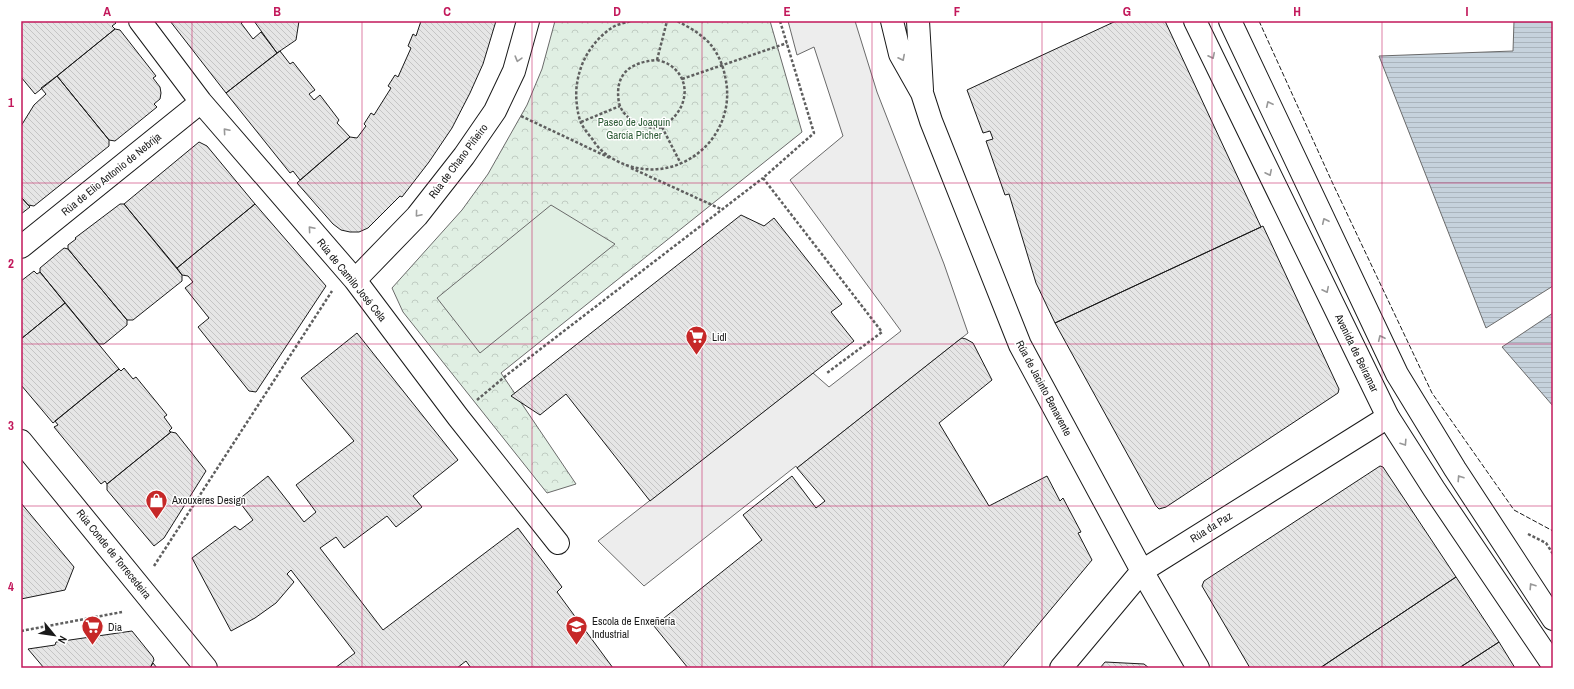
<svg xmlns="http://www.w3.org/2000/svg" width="1574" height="689" font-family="'Archivo Narrow',sans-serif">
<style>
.park{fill:url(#park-crowns);stroke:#6a6a6a}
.pitch{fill:#e0efe3;stroke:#6a6a6a}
.parking{fill:#ededed;stroke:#6a6a6a}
.water{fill:url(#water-rules);stroke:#6a6a6a}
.building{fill:url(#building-back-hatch);stroke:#1a1a1a}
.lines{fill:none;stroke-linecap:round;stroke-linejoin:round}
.minor-casing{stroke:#1a1a1a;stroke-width:24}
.major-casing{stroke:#1a1a1a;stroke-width:24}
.path{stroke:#5f5f5f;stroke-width:2.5;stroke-dasharray:3 2;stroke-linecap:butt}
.minor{stroke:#fff;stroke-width:22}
.major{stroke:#fff;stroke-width:22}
.fence{stroke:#1a1a1a;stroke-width:1;stroke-dasharray:5 2;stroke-linecap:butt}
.wall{stroke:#1a1a1a;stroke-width:2}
.oneway{stroke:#989898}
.grid{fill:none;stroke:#c2185b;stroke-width:1;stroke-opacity:0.55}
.labels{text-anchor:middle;stroke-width:3;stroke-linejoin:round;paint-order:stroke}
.park-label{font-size:11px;fill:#2b5a34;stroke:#fff}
.street-label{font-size:11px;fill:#1a1a1a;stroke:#fff}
.poi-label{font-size:11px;fill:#1a1a1a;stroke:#fff;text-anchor:start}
.neatline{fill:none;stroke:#c2185b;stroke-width:1.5}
.grid-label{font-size:13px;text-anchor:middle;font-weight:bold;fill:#c2185b}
</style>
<defs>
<pattern id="park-crowns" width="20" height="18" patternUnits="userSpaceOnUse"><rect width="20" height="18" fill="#e0efe3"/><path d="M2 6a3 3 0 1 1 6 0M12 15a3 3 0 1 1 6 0" fill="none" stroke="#c0ccc2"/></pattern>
<pattern id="water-rules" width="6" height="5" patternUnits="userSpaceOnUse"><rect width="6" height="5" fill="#c6d2dc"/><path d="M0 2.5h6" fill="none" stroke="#aab4bc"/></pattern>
<pattern id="building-back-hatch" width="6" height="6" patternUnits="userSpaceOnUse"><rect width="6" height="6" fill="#e6e6e6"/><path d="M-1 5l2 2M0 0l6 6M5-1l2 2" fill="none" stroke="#c5c5c5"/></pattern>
</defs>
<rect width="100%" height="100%" fill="#fff"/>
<!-- park -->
<path class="park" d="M555,21H770L802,132L501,373L576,484L547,493L403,312L392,288L462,210L488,174L527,105L542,69Z"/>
<!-- pitch -->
<path class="pitch" d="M551,205L615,244L480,353L437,298Z"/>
<!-- parking -->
<path class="parking" d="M788,21H855L877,92L944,264L968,333L797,468L796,466L644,586L598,541L813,373L829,387L901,331L790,180L843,136L814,47L797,55Z"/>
<!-- water -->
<path class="water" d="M1514,21H1553V286L1486,328L1379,56L1513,51Z
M1553,313V406L1502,347Z"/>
<!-- building -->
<path class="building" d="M21,21H114L116,23L112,26L115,29L35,94L21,77Z
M170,21H244L241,23L253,39L261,32L277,53L226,93Z
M254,21H299L296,40L277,53Z
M421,21H496L483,64L470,93L452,128L429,162L402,197L400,196L368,228L359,232H350L341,230L333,224L297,183L350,137L357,138L366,126L364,124L371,113L374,115L391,88L388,86L395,75L398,77L411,48L408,46L413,34L416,36Z
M1116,21H1165L1261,227L1055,323L1036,283L1009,194L1005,195L986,141L993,139L990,131L983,133L967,90Z
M115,29L120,30L156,76L153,78L160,87L161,93L160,99L154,104L157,107L115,141L109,140L57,76Z
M280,51L290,64L293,62L315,90L309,94L314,100L320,95L339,120L337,123L350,137L300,180L293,171L290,173L226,93Z
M57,76L109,140V146L34,206L28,205L21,197V126L34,105L46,94L41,88Z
M199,142L207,146L255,204L177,268L124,204Z
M21,197L30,207L21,214Z
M120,204H124L182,275V281L133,320H127L68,249V245L76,239L75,238Z
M255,204L326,286L256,392L249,391L198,327L209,318L185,288L193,282L188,276L182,275L177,268Z
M741,215L764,226L774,218L842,304L831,312L854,341L650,501L566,394L540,415L511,396Z
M1263,226L1339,389L1338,393L1166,507L1159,509L1156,506L1055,323Z
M64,248L68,249L127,320V325L104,344H99L40,272V268Z
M34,271L37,274L40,272L65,303L21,339V281Z
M65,303L119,369L53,423L21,385V339Z
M357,333L458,460L413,496L422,507L396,527L387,516L344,548L336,537L320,548L383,630L518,528L562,587L557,592L613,668H471L466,661L457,668H335L355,653L291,570L287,574L294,582L276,603L255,618L231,631L192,558L235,526L240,530L253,520L238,500L268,476L304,522L316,512L296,485L354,441L301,378Z
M962,338L966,339L973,343L992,380L939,423L989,506L1047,476L1060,501L1063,498L1081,532L1078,533L1092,560L1002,668H688L654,626L762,540L743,515L792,476L816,508L825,501L797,468L959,340Z
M124,368L133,379L136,377L167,415L164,417L172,428L169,431L171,432L107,484L105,481L101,484L54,427L58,425L55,421L119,369L121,371Z
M171,432L176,433L206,471L164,538L154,546L107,490V484Z
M1380,466L1383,467L1456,577L1320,668H1250L1202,586L1204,581Z
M21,503L74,567L65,590L21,599Z
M1456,577L1499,642L1459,668H1320Z
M132,631L153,657L154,660L150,668H44L28,649L55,645L56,642Z
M1499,642L1515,668H1459Z
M1105,662L1144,664L1149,668H1100Z
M153,663L157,668H150Z"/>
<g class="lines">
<defs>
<path id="minor" d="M140,21L201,102L355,280L458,417L558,543
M892,21L900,54L922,93L931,121L1020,345L1142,571L1198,668
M918,21L922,90
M21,247L201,102
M355,280L417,216L464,156L495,111L514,71L528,21
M1061,668L1142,571L1388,417"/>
<path id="major" d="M1195,21L1388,417L1434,489L1553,665
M1230,21L1397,374L1455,469L1553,619
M21,441L206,668"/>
</defs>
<!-- minor casing -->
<use href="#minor" class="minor-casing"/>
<!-- major casing -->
<use href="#major" class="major-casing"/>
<!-- path -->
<path class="path" d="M630,21C625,23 618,24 613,27C593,40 580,61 577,84C575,95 577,113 581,123C584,129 589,135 593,140C600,152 613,160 626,165C683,185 739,134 725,76C723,65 718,54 711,45C703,35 689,27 677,21
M780,21L814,133L763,178L882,332L827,373
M657,60C660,61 665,62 668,64C689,76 689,101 674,117C671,120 667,125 663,127C655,130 640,126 634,122C627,117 621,111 619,103C614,74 630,62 657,60Z
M657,60L667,21
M682,79L787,43
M521,116L610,158
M581,122L620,106
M662,127L681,164
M631,168L721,209
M477,400L508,374L763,178
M1528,534L1546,543L1553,554
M154,566L332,291
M21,631L122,612"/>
<!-- minor -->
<use href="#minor" class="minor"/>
<!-- major -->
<use href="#major" class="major"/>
<!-- fence -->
<path class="fence" d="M1259,21L1333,184L1432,393L1514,510L1553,531"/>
<!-- wall -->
<path class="wall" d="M1323,21H1335"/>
</g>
<!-- one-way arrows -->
<defs><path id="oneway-chevron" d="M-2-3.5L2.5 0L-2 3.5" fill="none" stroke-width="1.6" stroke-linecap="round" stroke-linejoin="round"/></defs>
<g class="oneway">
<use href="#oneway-chevron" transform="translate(1212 56) rotate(64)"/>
<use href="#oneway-chevron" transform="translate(902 58) rotate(63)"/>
<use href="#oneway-chevron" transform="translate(518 59) rotate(106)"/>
<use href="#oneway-chevron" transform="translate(1269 104) rotate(-115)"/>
<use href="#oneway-chevron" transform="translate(226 131) rotate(-131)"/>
<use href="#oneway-chevron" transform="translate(1269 173) rotate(64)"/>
<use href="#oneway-chevron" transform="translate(418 214) rotate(130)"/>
<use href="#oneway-chevron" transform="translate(1325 221) rotate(-115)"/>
<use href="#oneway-chevron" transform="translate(311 229) rotate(-131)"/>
<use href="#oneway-chevron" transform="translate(1326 290) rotate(64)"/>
<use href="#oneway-chevron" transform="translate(1381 338) rotate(-115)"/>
<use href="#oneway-chevron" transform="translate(1404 443) rotate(57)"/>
<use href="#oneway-chevron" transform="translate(1460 478) rotate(-123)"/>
<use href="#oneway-chevron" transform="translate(1532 586) rotate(-123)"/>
</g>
<!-- grid -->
<path class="grid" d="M192,21V668M362,21V668M532,21V668M702,21V668M872,21V668M1042,21V668M1212,21V668M1382,21V668M21,183H1553M21,344H1553M21,506H1553"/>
<!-- icons -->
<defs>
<symbol id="supermarket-pin" viewBox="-11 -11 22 30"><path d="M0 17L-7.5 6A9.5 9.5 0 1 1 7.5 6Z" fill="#c62828" stroke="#fff"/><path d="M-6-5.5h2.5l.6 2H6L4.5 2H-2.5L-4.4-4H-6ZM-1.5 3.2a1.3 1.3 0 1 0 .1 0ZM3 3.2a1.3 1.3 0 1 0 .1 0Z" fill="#fff"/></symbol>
<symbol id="shop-pin" viewBox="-11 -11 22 30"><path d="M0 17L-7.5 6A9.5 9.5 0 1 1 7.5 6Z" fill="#c62828" stroke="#fff"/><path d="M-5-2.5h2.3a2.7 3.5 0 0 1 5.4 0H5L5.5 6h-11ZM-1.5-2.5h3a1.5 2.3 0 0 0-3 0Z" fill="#fff"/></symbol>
<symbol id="university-pin" viewBox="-11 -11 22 30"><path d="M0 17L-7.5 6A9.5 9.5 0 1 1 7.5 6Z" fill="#c62828" stroke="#fff"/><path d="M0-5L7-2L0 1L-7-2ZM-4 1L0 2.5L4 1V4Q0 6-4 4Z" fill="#fff"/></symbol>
</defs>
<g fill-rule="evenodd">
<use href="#supermarket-pin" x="684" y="324" width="25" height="34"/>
<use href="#shop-pin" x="144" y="488" width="25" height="34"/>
<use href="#supermarket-pin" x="80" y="614" width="25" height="34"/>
<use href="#university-pin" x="564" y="614" width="25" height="34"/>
</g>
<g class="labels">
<!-- park labels -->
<g class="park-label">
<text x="634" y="126">Paseo de Joaquin<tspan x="634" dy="13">García Picher</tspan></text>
</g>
<!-- street labels -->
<g class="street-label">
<text transform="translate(458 161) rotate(-53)" y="4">Rúa de Chano Piñeiro</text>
<text transform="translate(111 174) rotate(-39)" y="4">Rúa de Elio Antonio de Nebrija</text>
<text transform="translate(352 280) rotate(51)" y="4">Rúa de Camilo José Cela</text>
<text transform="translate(1357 353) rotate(64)" y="4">Avenida de Beiramar</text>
<text transform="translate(1044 388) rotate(62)" y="4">Rúa de Jacinto Benavente</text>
<text transform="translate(1211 527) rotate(-32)" y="4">Rúa da Paz</text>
<text transform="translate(114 554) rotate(51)" y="4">Rúa Conde de Torrecedeira</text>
</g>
<!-- poi labels -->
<g class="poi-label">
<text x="712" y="341">Lidl</text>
<text x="172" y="504">Axouxeres Design</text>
<text x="592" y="625">Escola de Enxeñería<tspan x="592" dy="13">Industrial</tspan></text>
<text x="108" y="631">Dia</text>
</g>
</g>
<!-- border -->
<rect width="1574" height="689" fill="none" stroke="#ffffff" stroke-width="44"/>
<!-- north arrow -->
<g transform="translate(54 635) rotate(119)" stroke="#ffffff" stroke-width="3" paint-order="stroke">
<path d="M0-3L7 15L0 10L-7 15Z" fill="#1a1a1a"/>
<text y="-6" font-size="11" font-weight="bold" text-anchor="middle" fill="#1a1a1a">N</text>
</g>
<rect x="22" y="22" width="1530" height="645" class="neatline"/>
<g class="grid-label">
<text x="107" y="16">A</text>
<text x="277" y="16">B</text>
<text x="447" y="16">C</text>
<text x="617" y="16">D</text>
<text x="787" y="16">E</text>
<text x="957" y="16">F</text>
<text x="1127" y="16">G</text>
<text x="1297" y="16">H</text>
<text x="1467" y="16">I</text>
<text x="11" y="107">1</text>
<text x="11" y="268">2</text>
<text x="11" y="430">3</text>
<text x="11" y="591">4</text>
</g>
</svg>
